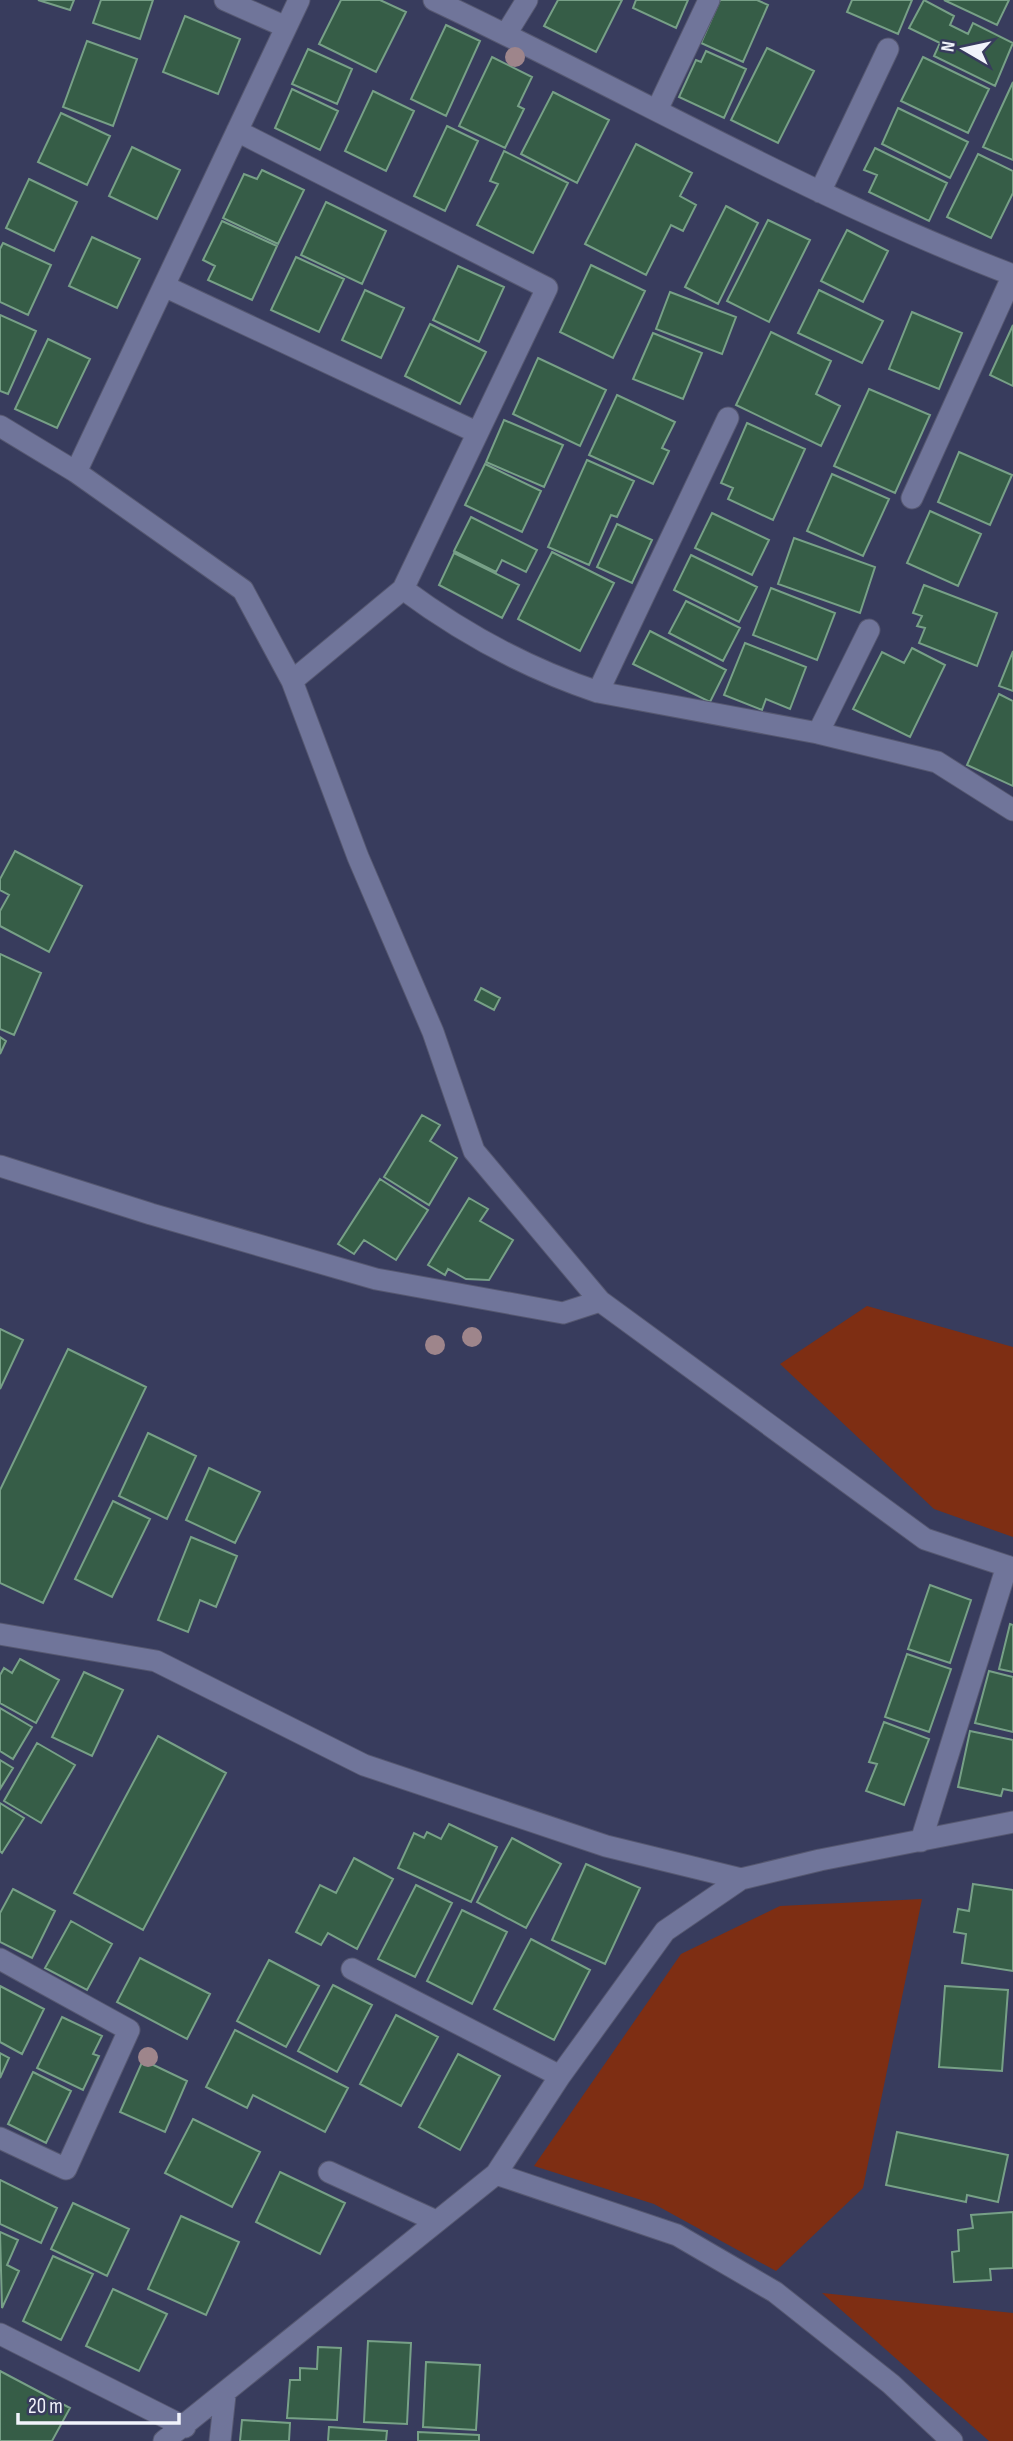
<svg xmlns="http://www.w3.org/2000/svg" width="1013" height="2441" font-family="'Sofia Sans Condensed',sans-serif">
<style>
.green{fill:#7e2e13}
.building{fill:#365d47;stroke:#77a087;stroke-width:2}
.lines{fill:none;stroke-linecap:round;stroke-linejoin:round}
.minor-casing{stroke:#565871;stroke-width:23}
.minor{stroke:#70759a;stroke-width:21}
.tree{fill:#9e858b}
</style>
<rect width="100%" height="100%" fill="#383c5d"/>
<!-- green -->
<path class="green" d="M867,1306L1013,1347V1537L934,1509L780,1364Z
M922,1899L863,2188L776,2271L654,2204L534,2166L681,1954L780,1906Z
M822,2293L1013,2313V2441H989Z"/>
<!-- building -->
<path class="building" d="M38,0H74L70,10Z
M101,0H153L140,39L93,23Z
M341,0H380L406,12L376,72L319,44Z
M558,0H622L596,52L544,26Z
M636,0H688L676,28L633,8Z
M720,0H757L768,5L743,62L701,43Z
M852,0H912L898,34L847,12Z
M924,0L954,16L950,25L968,34L973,23L1013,43L995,86L934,56L940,43L909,28Z
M944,0H1009L997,25Z
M185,16L240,39L218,94L163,72Z
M446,25L480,41L446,116L411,99Z
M87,41L137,59L113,126L63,107Z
M767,48L814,71L778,143L731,120Z
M308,49L352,69L337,104L292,84Z
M706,51L746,69L724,118L679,97L696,60L701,62Z
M492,57L532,77L518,106L524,109L505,148L459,126Z
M923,57L989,89L968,133L901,101Z
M1013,82V160L983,147Z
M292,89L338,111L320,150L275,128Z
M373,91L414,111L386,171L345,151Z
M553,92L609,120L577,183L521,154Z
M898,108L968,142L950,178L882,144Z
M61,113L110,136L87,185L38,162Z
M447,126L478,141L445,211L414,196Z
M636,144L692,173L680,196L696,205L683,231L671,225L646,275L585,244Z
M132,147L180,170L157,219L109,196Z
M875,148L947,183L929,221L869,192L877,175L864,170Z
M504,151L568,183L533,253L477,225L498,184L490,181Z
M978,154L1013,171V193L991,238L947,217Z
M262,170L304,190L278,244L223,218L244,174L257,179Z
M29,179L77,202L54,251L6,228Z
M326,202L386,231L362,284L301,255Z
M726,206L758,223L718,304L685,287Z
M768,220L810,240L769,322L727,301Z
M222,221L277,246L252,300L208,280L215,266L203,260Z
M847,230L888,251L863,302L821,281Z
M92,237L140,259L117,308L69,286Z
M3,243L51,265L28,315L0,302V249Z
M296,257L344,279L319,332L271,310Z
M591,265L645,291L613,358L560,332Z
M458,266L504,287L479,342L433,320Z
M365,290L404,308L381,358L342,340Z
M819,290L883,321L862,363L798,333Z
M670,292L736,317L722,354L656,329Z
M912,312L962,333L939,389L889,369Z
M0,315L36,331L8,394L0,391Z
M430,324L486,352L460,404L405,376Z
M1013,325V386L990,375Z
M771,332L831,361L816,394L840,406L821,446L736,405Z
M653,333L702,353L683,399L633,379Z
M48,339L90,359L57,428L15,409Z
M538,358L606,390L580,446L513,414Z
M869,389L930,415L895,493L834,466Z
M617,395L675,422L662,448L669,451L653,484L589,455Z
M504,420L563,445L544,487L486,462Z
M747,423L805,449L773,520L728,499L733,488L721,483Z
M959,452L1012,475L990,525L938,502Z
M587,460L634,481L617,517L611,515L589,565L548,547Z
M485,464L541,491L522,532L465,505Z
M832,474L889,499L863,556L807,531Z
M930,511L981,534L958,586L907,563Z
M712,513L769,540L752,575L695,548Z
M471,517L537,550L526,572L502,560L496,572L454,551Z
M617,524L652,540L632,583L597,567Z
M794,538L875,567L860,613L778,584Z
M552,552L614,583L580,651L518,619Z
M454,553L519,585L502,618L439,585Z
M691,555L757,587L739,622L674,590Z
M924,585L997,613L977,666L919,643L925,628L917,626L922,616L913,613Z
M771,588L835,613L817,660L753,635Z
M686,601L740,628L723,661L669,633Z
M650,631L726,670L710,702L633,664Z
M745,643L806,667L790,709L766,699L762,710L724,695Z
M912,648L945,665L910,737L853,709L882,652L904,663Z
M1013,651V691L999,686Z
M999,694L1013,701V786L967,765Z
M15,851L82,886L49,952L0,926V911L9,895L0,890V879Z
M0,954L41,973L14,1035L0,1029Z
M481,988L500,998L494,1010L475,1000Z
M0,1037L6,1041L0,1054Z
M422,1115L440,1125L430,1141L457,1158L429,1205L384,1177Z
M380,1179L428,1210L396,1260L364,1240L354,1254L338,1244Z
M469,1198L488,1209L480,1221L513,1240L489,1280L466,1279L448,1269L445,1275L428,1265Z
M0,1329L23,1340L0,1389Z
M68,1349L146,1387L43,1603L0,1583V1490Z
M148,1433L196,1456L167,1519L119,1496Z
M209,1468L260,1492L235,1543L186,1520Z
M113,1501L150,1519L112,1597L75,1579Z
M191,1537L237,1556L216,1607L200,1600L188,1632L158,1620Z
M930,1585L971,1600L950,1663L908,1649Z
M1010,1624L1013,1625V1672L999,1669Z
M907,1654L951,1669L929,1732L885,1717Z
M20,1659L59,1680L36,1723L0,1703V1675L4,1668L12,1673Z
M989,1671L1013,1677V1732L975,1723Z
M84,1672L123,1690L92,1756L52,1737Z
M0,1708L32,1727L13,1759L0,1751Z
M884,1722L929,1739L904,1805L866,1791L877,1764L869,1762Z
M970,1731L1013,1740V1791L1003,1789L1001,1796L958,1787Z
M158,1736L226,1773L143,1930L74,1893Z
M37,1743L75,1765L41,1823L4,1801Z
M0,1760L13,1768L0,1789Z
M0,1803L24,1818L2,1853L0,1851Z
M449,1824L497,1847L471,1902L398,1868L414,1833L424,1838L427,1832L441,1839Z
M512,1838L561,1864L526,1928L477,1902Z
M354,1858L393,1879L357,1949L328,1933L321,1945L296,1932L320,1885L336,1893Z
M586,1864L640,1888L605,1964L552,1940Z
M973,1884L1013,1890V1971L962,1963L966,1934L954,1932L958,1909L969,1911Z
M416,1885L452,1903L415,1977L378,1959Z
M13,1889L55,1911L32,1958L0,1942V1913Z
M462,1910L507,1932L472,2004L427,1981Z
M71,1921L112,1944L87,1990L45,1968Z
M531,1939L590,1970L554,2040L494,2009Z
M140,1958L210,1994L187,2039L117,2002Z
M269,1960L319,1986L286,2047L237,2021Z
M333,1985L372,2005L337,2072L298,2051Z
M0,1986L44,2009L22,2054L0,2042Z
M945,1986L1008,1990L1002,2071L939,2067Z
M396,2015L438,2037L401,2106L360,2084Z
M62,2017L102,2036L93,2054L99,2056L83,2090L37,2068Z
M235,2030L348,2088L325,2132L253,2095L247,2108L206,2087Z
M0,2053L9,2058L0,2078Z
M458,2054L500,2076L460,2150L419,2127Z
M143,2060L187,2081L165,2132L120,2112Z
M33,2072L71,2091L46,2143L8,2124Z
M193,2119L260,2152L232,2207L165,2173Z
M897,2132L1008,2155L998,2202L967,2195L966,2202L886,2185Z
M280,2172L345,2203L320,2254L256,2222Z
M0,2180L57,2208L41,2243L0,2224Z
M73,2203L129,2229L107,2276L51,2249Z
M1013,2212V2268L990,2269L991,2280L954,2282L952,2252L959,2251L958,2230L973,2228L971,2215Z
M181,2216L239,2242L206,2315L148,2289Z
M0,2232L18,2240L7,2265L19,2271L2,2308Z
M53,2256L93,2274L61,2340L23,2321Z
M113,2289L167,2314L139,2371L86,2346Z
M368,2341L411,2343L407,2424L364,2422Z
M318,2347L341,2348L337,2420L287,2418L290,2380H300V2368L317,2369Z
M426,2362L480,2365L476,2430L423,2427Z
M0,2371L70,2408L52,2441H0Z
M242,2420L290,2423L289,2441H240Z
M329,2427L387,2431L386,2441H328Z
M418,2432L479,2435V2441H418Z"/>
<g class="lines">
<defs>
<path id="minor" d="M225,0L286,27
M434,0C627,91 813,199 1013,275
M506,34L527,0
M657,110L709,0
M237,131L547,288L403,589
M820,192L888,49
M164,286L476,432
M0,426L76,472L243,590L292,681L358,857L433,1032L474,1151L600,1301L925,1539L1013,1568
M76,472L299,0
M912,498L1013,275
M292,681L403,589C461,632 529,669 598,692L818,733L937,762L1013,810
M598,692L728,418
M818,733L869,630
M0,1166L151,1214L376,1279L563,1313L600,1301
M0,1634L156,1661L364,1765L606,1846L741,1879
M921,1841L1007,1566
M0,1959L129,2030L66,2169L0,2138
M352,1969L560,2076
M329,2172L436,2221
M496,2174L677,2235L775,2292L891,2384L952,2441
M0,2334L185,2427
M164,2441L496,2174L560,2076L665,1931L741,1879L820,1860L1013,1822
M220,2441L225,2395"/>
</defs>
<!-- minor casing -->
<use href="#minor" class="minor-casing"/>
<!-- minor -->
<use href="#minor" class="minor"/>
</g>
<!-- trees -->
<g class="tree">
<circle cx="515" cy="57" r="10"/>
<circle cx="472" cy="1337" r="10"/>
<circle cx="435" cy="1345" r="10"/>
<circle cx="148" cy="2057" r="10"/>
</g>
<!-- north arrow -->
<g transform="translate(964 49) rotate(279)" stroke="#383c5d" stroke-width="5" paint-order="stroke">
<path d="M0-5L12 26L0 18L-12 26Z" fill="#f1f3fb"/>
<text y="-10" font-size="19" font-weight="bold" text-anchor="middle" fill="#f1f3fb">N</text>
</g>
<!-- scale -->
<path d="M18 2413v10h161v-10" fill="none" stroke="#f1f3fb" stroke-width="3.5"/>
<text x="28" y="2413" font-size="21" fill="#f1f3fb" stroke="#383c5d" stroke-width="5" paint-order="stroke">20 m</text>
</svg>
